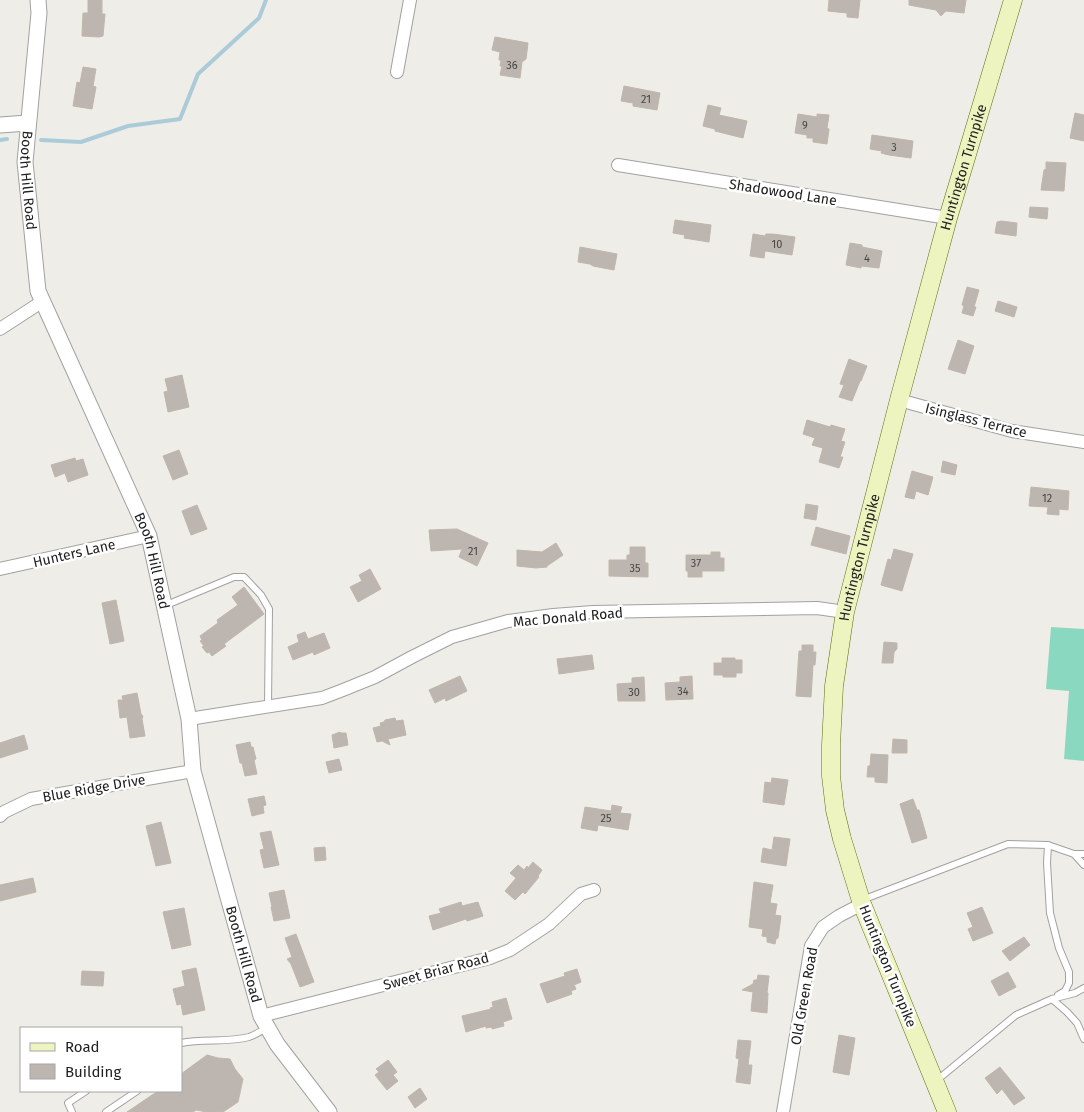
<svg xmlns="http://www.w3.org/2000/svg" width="1084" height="1112" font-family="'Fira Sans',sans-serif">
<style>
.pitch{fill:#8bd8c1}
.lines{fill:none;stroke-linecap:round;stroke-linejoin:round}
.stream{stroke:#abcbd9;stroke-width:4}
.building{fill:#bdb6b0;stroke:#c0b6aa}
.service-casing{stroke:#a1a1a1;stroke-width:8}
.minor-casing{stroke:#a1a1a1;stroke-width:14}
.tertiary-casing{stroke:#a1a1a1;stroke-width:17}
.secondary-casing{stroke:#5c6f0e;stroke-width:19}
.service{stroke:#fff;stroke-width:6}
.minor{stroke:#fff;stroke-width:12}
.tertiary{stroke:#fff;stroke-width:15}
.secondary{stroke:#edf4c0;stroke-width:18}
.labels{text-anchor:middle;stroke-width:5;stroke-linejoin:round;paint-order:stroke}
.number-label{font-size:11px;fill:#474644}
.street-label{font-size:14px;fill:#202020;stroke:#fff}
</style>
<rect width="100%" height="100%" fill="#efede7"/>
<!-- pitch -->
<path class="pitch" d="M1051,627L1084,629V761L1064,759L1069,691L1046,689Z"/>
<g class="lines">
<!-- stream -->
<path class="stream" d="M0,140L7,139
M41,140L81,142L128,126L180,119L198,74L259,18L266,0"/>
</g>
<!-- building -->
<path class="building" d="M88,0H102V14H105L103,36L99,37L82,36L83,13H88Z
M829,0H860L858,18L847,17V13L828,11Z
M909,0H966L964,13L946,11L941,16L936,10L909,5Z
M495,37L528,43L526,59L522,62L520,78L500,75L502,66H500L501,60H499L500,52L492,50Z
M83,67L96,69L93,86L96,87L92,109L73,106L77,82L80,83Z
M624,86L660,93L657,110L633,106V103L621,101Z
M708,105L721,108L719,115L747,121L743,138L715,131V129L703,126Z
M1075,113L1084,115V141L1070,138Z
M798,114L817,117V114L829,115L827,128L829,129L827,144L813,142V138H807V135L795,133Z
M872,135L913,141L911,158L889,155L881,153L882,151L870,149Z
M1046,162L1066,163L1064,191L1041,190L1044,170L1046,169Z
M1030,207L1048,208L1047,219L1029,217Z
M675,220L711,225L709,242L684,238L685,235L673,233Z
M1001,221L1017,223L1016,236L995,233L997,222Z
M753,234L765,236L766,234H773L795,237L792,255L765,251L764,258L750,256Z
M850,243L862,245V247L882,251L879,268L861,266V268L846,265Z
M580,247L617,254L614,270L593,266L590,264L578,262Z
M967,287L979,290L974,307H976L973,316L962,313L964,306L962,305Z
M998,301L1017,307L1014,317L995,311Z
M958,340L974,346L965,374L948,369Z
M849,359L867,366L861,381H860L852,401L839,397L844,385L840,384Z
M182,375L189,407L168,412L164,392L168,391L165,379Z
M807,420L830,427L831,425L845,429L841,441L845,442L840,457H843L839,468L819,462L823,448L812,445L815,438L803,434Z
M179,450L188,474L173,480L163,456Z
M75,458L76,461L83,459L88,475L68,482L65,473L55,477L51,465Z
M943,461L957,465L955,475L941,472Z
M912,471L933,477L928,495L916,491L914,499L905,497Z
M1031,487L1069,491L1068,510L1059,509V515L1047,514L1048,507L1029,506Z
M806,504L818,506L816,520L804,518Z
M197,505L207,529L191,535L182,511Z
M816,527L850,536L846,554L811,545Z
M457,529L488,543L477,566L459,557L462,549L431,551L429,530Z
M556,543L563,555L547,566V567L536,568L517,566V550L542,552Z
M630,547H645V563H648V577L609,576V560H627V555H630Z
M894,549L913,554L902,591L881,585L888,559L891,560Z
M711,552H720V558H724V571H702V577H688V571H686V555H711Z
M370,569L381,589L358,602L350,587L362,581L359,575Z
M244,587L264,614L224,644L226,646L212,656L209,652L207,653L202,647L204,646L200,641L202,640L200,636L218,623L217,620L238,605L232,597Z
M116,600L124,641L110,644L102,603Z
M305,632L308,639L324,633L330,648L314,655L313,652L293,660L288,647L299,642L297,635Z
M884,642L897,643V649L894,652L893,663H882Z
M802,645H813V652H816L815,665H813L811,697L796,696L799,651H802Z
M592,655L594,669L559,674L557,659Z
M722,658H735V660H742V673H736V677H723V675H714V663H722Z
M460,676L467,691L446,701L445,698L435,703L429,690Z
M692,676L693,699L666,700L665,683L680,682V677Z
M644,677L645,701H618L617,684L632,683V678Z
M137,693L141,714L143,716L142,719L145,736L130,738L127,717L120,718L118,700H123L122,696Z
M395,718L396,721L403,720L406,735L388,739L390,745L382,741L377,742L373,728L381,726L380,723L384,722L385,720Z
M340,732L341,733H346L348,745L334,748L332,735Z
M24,735L28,749L0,758V743Z
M893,739L907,740V753H892Z
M250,742L251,747H253L256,759L254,760L257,774L245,776L242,763H240L236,745Z
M871,754L888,755L887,783L875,782V777H867L868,766H870Z
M339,759L342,770L329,773L326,762Z
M772,778L788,780L784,805L763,802L765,782L771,783Z
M264,796L266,805L263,806L264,813L252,816L248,799Z
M913,799L917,810H919L927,838L912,843L900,804Z
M612,805L622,807L620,813L631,814L628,830L598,825L597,831L581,828L585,807L611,811Z
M161,822L171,863L156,866L146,826Z
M271,831L279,865L264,868L260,850L264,849L260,833Z
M774,837L790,839L786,866L761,862L763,848L772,850Z
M325,847L326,860L315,861L314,848Z
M533,862L542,870L538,876L539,877L525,894L523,892L515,900L505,891L516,878L510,873L518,865L524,870L527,866L528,868Z
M33,878L36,892L0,901V885Z
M754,882L773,885L770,903L777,904L775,915L781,916L778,938L776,939L775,944L767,942V937L762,936L763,929L749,927Z
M284,890L290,918L274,921L271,907H272L269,893Z
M461,902L462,906L478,902L483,916L467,921L466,919L433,930L429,916L441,913L439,909Z
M982,907L993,933L973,941L968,929L973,927L967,913Z
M184,908L191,945L172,949L163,912Z
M296,934L314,982L300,987L291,964L287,959L292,957L285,938Z
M1024,937L1030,945L1010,961L1002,951Z
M196,968L205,1010L183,1015L181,1004L177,1005L173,989L185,986L182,971Z
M577,969L581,982L574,985L576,989L571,991L572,994L547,1003L540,984L565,976L564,973Z
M82,971L104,972L103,986L81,985Z
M1008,972L1016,987L999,996L991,981Z
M758,975L769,976L767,993H768L767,1013L751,1011L753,992L742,990L753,984L754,980H757Z
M506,998L512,1019L503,1022L504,1026L492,1029V1027L486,1028V1026L466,1032L462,1016L491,1009L490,1008L493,1007L492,1002Z
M839,1035L855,1038L849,1075L833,1072Z
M738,1040L751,1041L748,1065H752L750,1084L736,1082L739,1059L736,1058Z
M207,1055L218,1058L230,1059L235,1069L243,1079L238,1102L223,1112H207L196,1110L193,1112H127L158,1091H181V1074Z
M388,1060L397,1072L393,1075L398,1081L387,1090L375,1075L379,1072L376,1069Z
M1000,1067L1025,1098L1014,1105L1002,1089L997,1094L985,1078Z
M420,1088L427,1099L415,1108L408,1097Z"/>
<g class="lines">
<defs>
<path id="service" d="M164,606L234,577H244L261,595L269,609L268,706
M1048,845L1047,863L1050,913L1059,948L1069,972V983L1065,991L1058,995
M1074,854H1084
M862,900L1008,844L1048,845L1074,854L1084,865
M1052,999L1067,1012L1077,1023L1084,1039
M181,1043C203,1038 227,1043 249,1037C255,1035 261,1031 267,1028
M936,1081L1016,1015L1052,999L1075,993L1084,988
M72,1112L68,1103L86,1091
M106,1112L137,1091"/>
<path id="minor" d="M397,72L410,0
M618,165L948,218
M0,329L43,301
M899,400L1012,431L1084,442
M0,569L149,536
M189,719L322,698L343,690L375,677L412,657L452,637L508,621L553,615L593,612L817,608L845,612
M0,816L4,812L31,799L193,771
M261,1016L490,958L510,950L549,924L581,894L594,890
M783,1112L811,946L823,927L839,916L862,904"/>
<g id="tertiary">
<path id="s1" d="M38,0L39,13L25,162L38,291L149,536L189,719L193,771L261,1016L277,1044L329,1112"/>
<path d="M0,125L28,123"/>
</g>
<g id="secondary">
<path id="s2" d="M947,1112L862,904L842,839L835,810L831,776V745L834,686L845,612L899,400L948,218L1013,0"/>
</g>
</defs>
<!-- service casing -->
<use href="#service" class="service-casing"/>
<!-- minor casing -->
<use href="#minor" class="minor-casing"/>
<!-- tertiary casing -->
<use href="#tertiary" class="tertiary-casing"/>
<!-- secondary casing -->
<use href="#secondary" class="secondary-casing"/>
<!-- service -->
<use href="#service" class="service"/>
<!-- minor -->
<use href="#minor" class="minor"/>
<!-- tertiary -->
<use href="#tertiary" class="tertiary"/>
<!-- secondary -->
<use href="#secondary" class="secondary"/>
</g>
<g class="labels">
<!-- number labels -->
<g class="number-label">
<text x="512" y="69">36</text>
<text x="646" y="103">21</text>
<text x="805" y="129">9</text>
<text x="894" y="151">3</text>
<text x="777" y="248">10</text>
<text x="867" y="262">4</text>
<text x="1047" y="502">12</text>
<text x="473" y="555">21</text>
<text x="696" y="567">37</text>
<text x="635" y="572">35</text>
<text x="683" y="695">34</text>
<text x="634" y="696">30</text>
<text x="606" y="822">25</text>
</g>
<!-- street labels -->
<g class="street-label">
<text dy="5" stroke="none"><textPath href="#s2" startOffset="982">Huntington Turnpike</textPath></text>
<text dy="5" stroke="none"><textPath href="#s1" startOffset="181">Booth Hill Road</textPath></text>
<text transform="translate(783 192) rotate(9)" y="5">Shadowood Lane</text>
<text transform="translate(976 420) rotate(14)" y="5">Isinglass Terrace</text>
<text transform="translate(74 553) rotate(-13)" y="5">Hunters Lane</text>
<text dy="5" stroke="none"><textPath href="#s2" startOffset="578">Huntington Turnpike</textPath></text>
<text dy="5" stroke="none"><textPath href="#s1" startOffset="586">Booth Hill Road</textPath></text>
<text transform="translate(568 617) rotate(-5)" y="5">Mac Donald Road</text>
<text transform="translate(94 788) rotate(-10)" y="5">Blue Ridge Drive</text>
<text dy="5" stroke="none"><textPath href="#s1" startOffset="991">Booth Hill Road</textPath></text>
<text transform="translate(888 966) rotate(68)" y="5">Huntington Turnpike</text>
<text transform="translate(436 971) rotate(-15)" y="5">Sweet Briar Road</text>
<text transform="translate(804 996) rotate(-80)" y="5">Old Green Road</text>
</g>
</g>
<!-- legend -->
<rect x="20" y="1027" width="162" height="65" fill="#ffffff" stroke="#a6a6a6"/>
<rect x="30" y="1043" width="25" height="8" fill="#edf4c0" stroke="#a6a6a6"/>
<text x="65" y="1052" font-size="15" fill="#202020">Road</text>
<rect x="30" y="1064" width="25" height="15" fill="#bdb6b0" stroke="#a6a6a6"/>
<text x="65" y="1077" font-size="15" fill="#202020">Building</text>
</svg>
